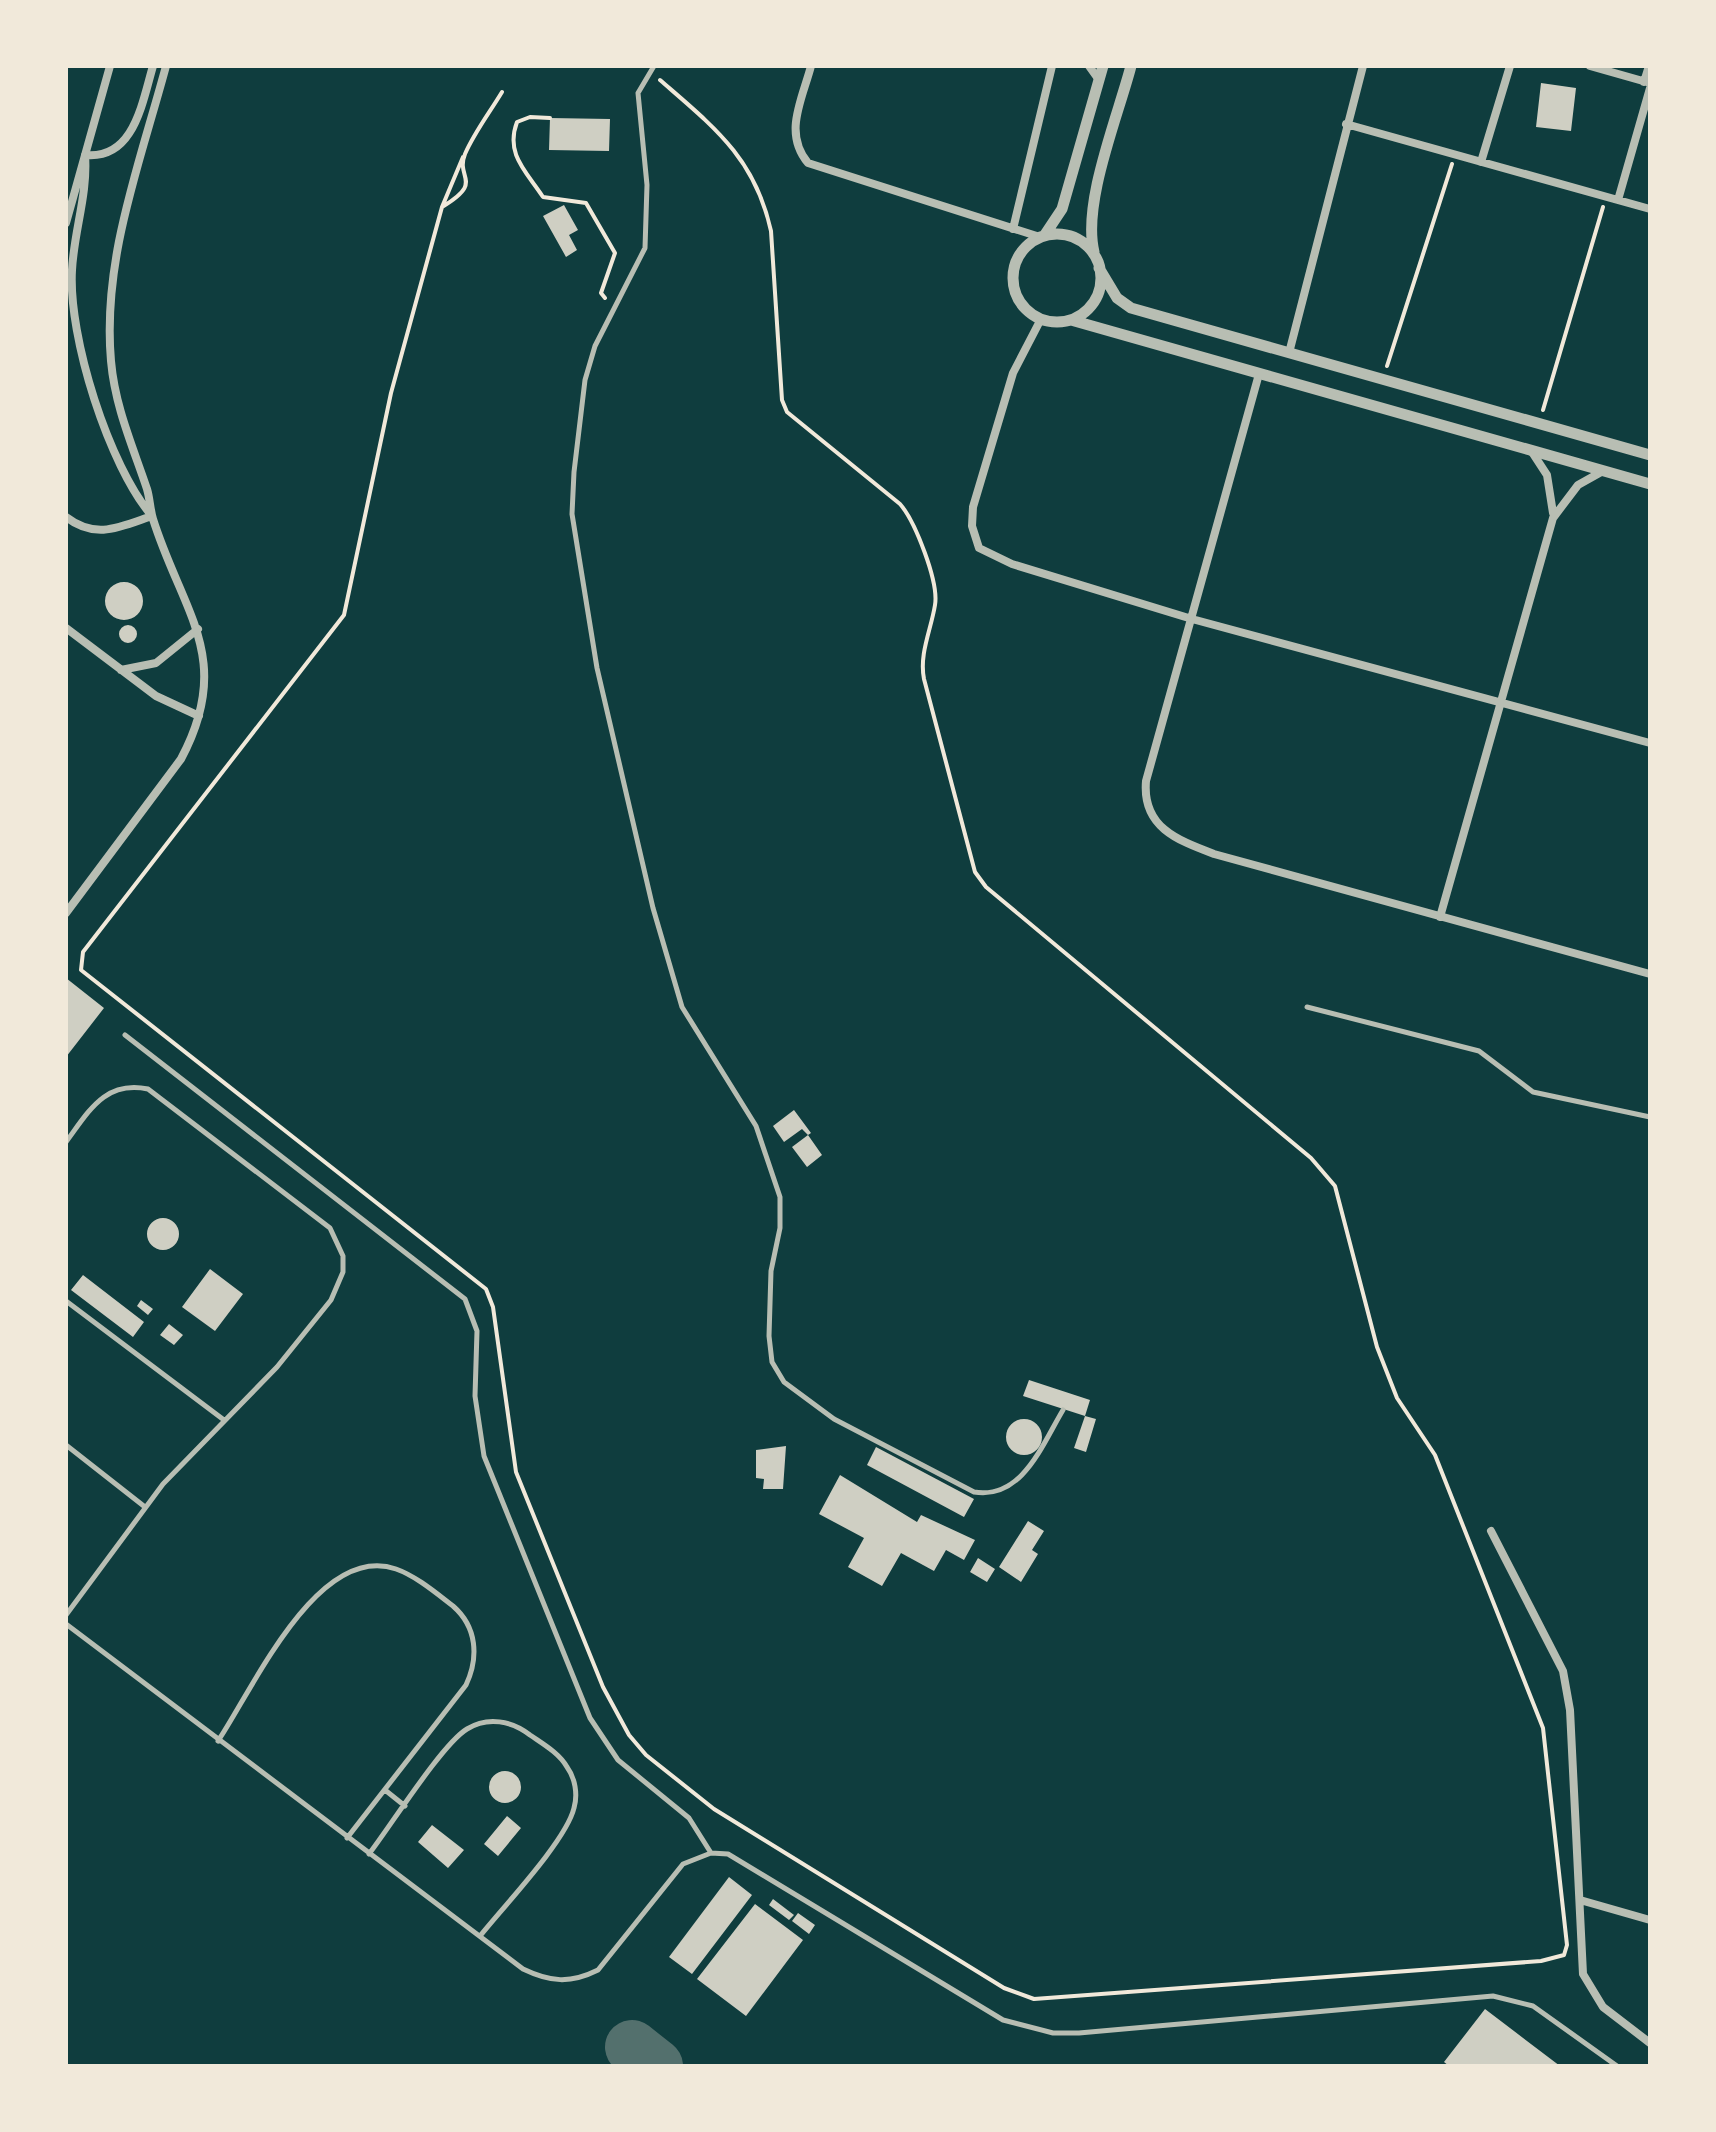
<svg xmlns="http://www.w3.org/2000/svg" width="1716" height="2132" font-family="Ubuntu,sans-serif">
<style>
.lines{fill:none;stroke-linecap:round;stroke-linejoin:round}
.taxiway{stroke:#53706d;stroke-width:54}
.building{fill:#cfcfc3}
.path{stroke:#f1e9da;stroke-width:4}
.service{stroke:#b8beb3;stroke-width:5}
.minor{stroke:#b8beb3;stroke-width:8}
.tertiary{stroke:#b8beb3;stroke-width:11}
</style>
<rect width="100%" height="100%" fill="#0f3d3e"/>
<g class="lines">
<!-- taxiway -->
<path class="taxiway" d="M632,2047L656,2066"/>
</g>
<!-- building -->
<path class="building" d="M1541,83L1576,88L1571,131L1536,127Z
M550,118L610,119L609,151L549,150Z
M564,205L578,230L569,235L577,250L566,257L543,216Z
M105 601a19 19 0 1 1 38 0a19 19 0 1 1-38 0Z
M119 634a9 9 0 1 1 18 0a9 9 0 1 1-18 0Z
M66,978L104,1008L66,1057Z
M794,1110L811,1133L808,1135L802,1129L784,1142L773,1126Z
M808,1135L822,1155L807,1167L792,1147Z
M147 1234a16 16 0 1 1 32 0a16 16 0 1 1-32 0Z
M210,1269L243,1294L215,1331L182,1307Z
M83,1275L144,1322L133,1337L71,1290Z
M141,1300L153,1309L148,1315L137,1306Z
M169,1324L183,1335L174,1345L160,1335Z
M1029,1380L1090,1400L1085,1416L1023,1396Z
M1085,1416L1096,1419L1086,1452L1074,1448Z
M1006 1437a18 18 0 1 1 36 0a18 18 0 1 1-36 0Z
M786,1446L783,1489H763L764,1479L756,1478V1450Z
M876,1447L974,1499L964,1517L867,1465Z
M840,1475L917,1522L921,1515L975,1540L964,1560L946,1550L934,1571L901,1553L882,1586L848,1567L864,1538L819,1514Z
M1028,1521L1044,1531L1032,1550L1038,1554L1021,1582L999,1567Z
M978,1558L995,1569L987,1582L970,1572Z
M489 1787a16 16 0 1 1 32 0a16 16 0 1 1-32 0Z
M507,1816L521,1828L498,1856L484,1844Z
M432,1825L464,1850L448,1868L418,1842Z
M729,1877L752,1895L692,1974L669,1957Z
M773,1899L794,1915L789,1920L769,1905Z
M755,1904L803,1940L746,2016L697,1979Z
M798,1913L815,1925L809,1934L792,1921Z
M1485,2009L1560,2066H1449L1444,2062Z"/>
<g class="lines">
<!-- path -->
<path class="path" d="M550,118L530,117L517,122C505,154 526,171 543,197L586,203L615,253L601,293L605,298
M463,157L442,207C485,181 455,179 465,154C474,133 490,112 502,92
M442,207L391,393L344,615L83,952L81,970L486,1289L493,1307L516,1472L603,1687L629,1735L646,1755L714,1809L1004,1988L1034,1999L1541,1961L1564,1955L1567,1945L1543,1728L1435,1455L1397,1398L1377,1347L1335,1186L1311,1158L986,887L975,872L924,679C919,654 931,630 935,605C939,582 915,521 900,504L787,412L782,400L771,231C755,158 714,127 660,80
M1387,366L1452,164
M1543,410L1603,207"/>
<!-- service -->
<path class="service" d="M654,66L638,93L647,185L645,248L595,346L585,380L574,472L572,514L597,668L653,908L682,1007L756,1126L780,1197V1228L771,1271L769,1336L772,1362L784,1382L834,1419L974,1492C1022,1500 1042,1445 1063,1410
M1307,1007L1479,1051L1533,1092L1650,1117
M125,1035L465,1299L477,1331L475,1396L484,1456L590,1718L618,1760L689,1818L711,1853
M66,1142C89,1111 105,1080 148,1089L330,1228L343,1256V1272L331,1300L277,1367L163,1484L66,1615
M66,1301L224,1420
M66,1445L145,1507
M66,1624L523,1969C550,1982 570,1984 598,1970L683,1864L711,1853L728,1854L1003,2020L1053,2033H1079L1493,1996L1533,2006L1617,2066
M218,1741C253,1689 318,1542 396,1569C416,1576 436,1593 453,1606C477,1627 479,1657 466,1685L347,1838
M385,1790L405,1806
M369,1854C390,1827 442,1744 467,1729C488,1716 512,1721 530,1735C543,1744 559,1753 567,1767C575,1778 578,1794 574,1808C566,1841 503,1907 480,1936"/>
<!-- minor -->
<path class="minor" d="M811,66C802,100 783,133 808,163L1040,237
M1089,66L1099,80
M1590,66L1650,83
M1644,82L1649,66
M1346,124L1650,209
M85,155C88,194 74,231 72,270C68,337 109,466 152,516
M85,155C134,160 142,103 153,66
M1481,162L1510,66
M1618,200L1650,88
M66,223L110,66
M1013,229L1052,66
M1041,319L1013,373L973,507L972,526L979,548L1012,564L1192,619L1650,743
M1289,353L1363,66
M1259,374L1146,781C1142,827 1177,840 1214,854L1650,974
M1532,452L1547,475L1553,513
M66,517C96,540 120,527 152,516
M66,628L156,696L199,716
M121,670L156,663L198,629
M66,913L181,759C235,658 182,612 153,519C150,509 150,499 147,489C133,447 115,407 111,361C102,260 140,163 166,66
M1440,917L1553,518L1578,485L1603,471
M1491,1531L1563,1671L1570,1710L1583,1974L1603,2007L1650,2043
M1580,1900L1650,1920"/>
<!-- tertiary -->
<path class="tertiary" d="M1013 278a44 44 0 1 1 88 0a44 44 0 1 1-88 0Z
M1044,236L1062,209L1103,66
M1094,252C1082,203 1118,116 1131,66
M1099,268L1117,298L1131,308L1650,455
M1071,320L1650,484"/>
</g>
<!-- border -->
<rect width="1716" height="2132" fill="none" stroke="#f1e9da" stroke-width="136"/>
</svg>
